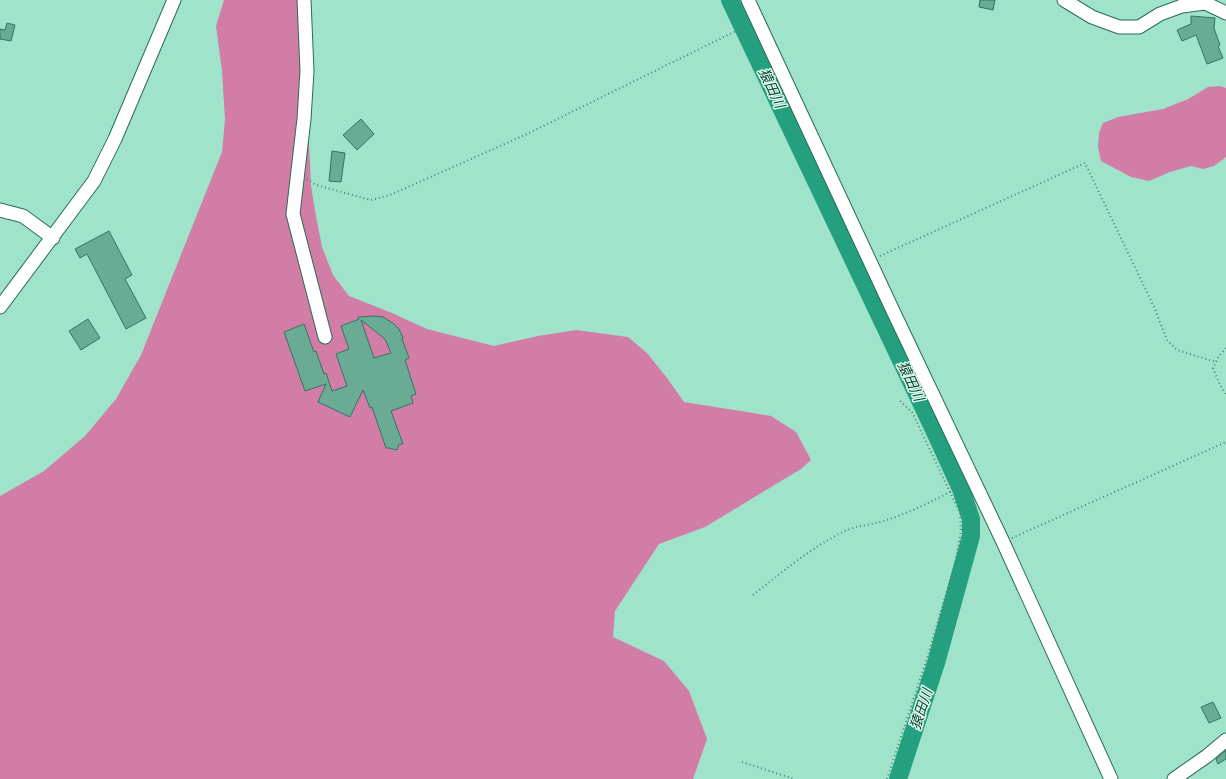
<svg xmlns="http://www.w3.org/2000/svg" width="1226" height="779" font-family="'DejaVu Sans','Noto Sans JP',sans-serif">
<style>
.forest{fill:#d27da6}
.lines{fill:none;stroke-linecap:round;stroke-linejoin:round}
.river{stroke:#24a07f;stroke-width:18}
.building{fill:#6aab95;stroke:#32745f;fill-rule:evenodd}
.minor-casing{stroke:#296b57;stroke-width:15}
.path{stroke:#518070;stroke-width:2;stroke-dasharray:1 3;stroke-linecap:butt}
.minor{stroke:#fff;stroke-width:13}
.labels{text-anchor:middle;stroke-width:3;stroke-linejoin:round;paint-order:stroke}
.water-label{font-size:14px;font-style:italic;fill:#0f4133;stroke:#dcfcef}
</style>
<rect width="100%" height="100%" fill="#a0e3cb"/>
<!-- forest -->
<path class="forest" d="M224,0H300L312,35L308,122L311,186L316,216L322,247L333,275L349,296L392,313L427,329L494,346L538,336L576,330L628,337L647,353L667,378L684,402L771,416L796,432L811,460L801,469L705,527L659,544L615,611L613,637L664,661L689,691L707,739L693,779H0V496L44,471L85,436L116,399L141,355L222,152L225,119L222,71L216,26Z
M1220,86L1226,88V157L1214,166L1203,169L1191,166L1170,172L1149,181L1131,177L1101,161L1098,147L1099,133L1103,123L1118,117L1163,109L1188,99L1208,87Z"/>
<g class="lines">
<!-- river -->
<path class="river" d="M730,0L935,432L961,489L971,519V536L936,663L898,779"/>
</g>
<!-- building -->
<path class="building" d="M980,0H995L993,10L979,7Z
M1191,16L1215,18L1214,28L1220,45L1218,46L1223,58L1207,64L1196,35L1182,41L1177,30L1191,24Z
M7,23L15,25L11,41L0,39V29L5,30Z
M361,119L374,134L357,150L343,135Z
M332,151L345,153L341,182L329,181Z
M109,231L132,275L125,279L146,318L126,329L87,254L80,258L75,249Z
M374,316L383,317L394,324L399,329L403,338L402,339L409,358L405,360L416,394L411,396L413,403L391,411L403,444H399L397,450L389,448H386L372,407L370,408L363,390L350,417L318,402L326,384L305,391L284,332L304,324L314,352L316,351L324,374L326,373L332,391L347,386L336,354L349,349L341,326L359,319L358,317ZM361,320L385,339L391,353L374,358Z
M88,319L100,338L81,350L69,331Z
M1213,702L1221,718L1209,723L1201,707Z
M1226,750V759L1218,764L1216,759Z"/>
<g class="lines">
<defs>
<path id="minor" d="M304,0L307,71L304,119L293,214L325,337
M748,0L894,313L1003,542L1111,779
M1064,0L1092,17L1119,27H1139L1160,14L1182,6L1205,3L1226,13
M0,210L23,216L53,238
M0,307L94,181L115,139L174,0
M1174,779L1207,756L1226,740"/>
</defs>
<!-- minor casing -->
<use href="#minor" class="minor-casing"/>
<!-- path -->
<path class="path" d="M307,179L316,185L371,200L390,195L527,134L740,29
M880,256L1085,163L1154,307L1167,340L1177,350L1216,362
M1226,348L1219,356L1213,368L1220,385L1226,394
M1012,538L1226,442
M753,595C781,573 808,550 839,534C855,525 867,526 883,521C911,513 937,498 963,486
M742,762L794,779
M887,779L927,658L955,564L961,531L960,513L950,492L912,412L899,400"/>
<!-- minor -->
<use href="#minor" class="minor"/>
</g>
<g class="labels">
<!-- water labels -->
<g class="water-label">
<text transform="translate(772 88) rotate(65)" y="5">猿田川</text>
<text transform="translate(911 381) rotate(65)" y="5">猿田川</text>
<text transform="translate(921 709) rotate(-72)" y="5">猿田川</text>
</g>
</g>
</svg>
